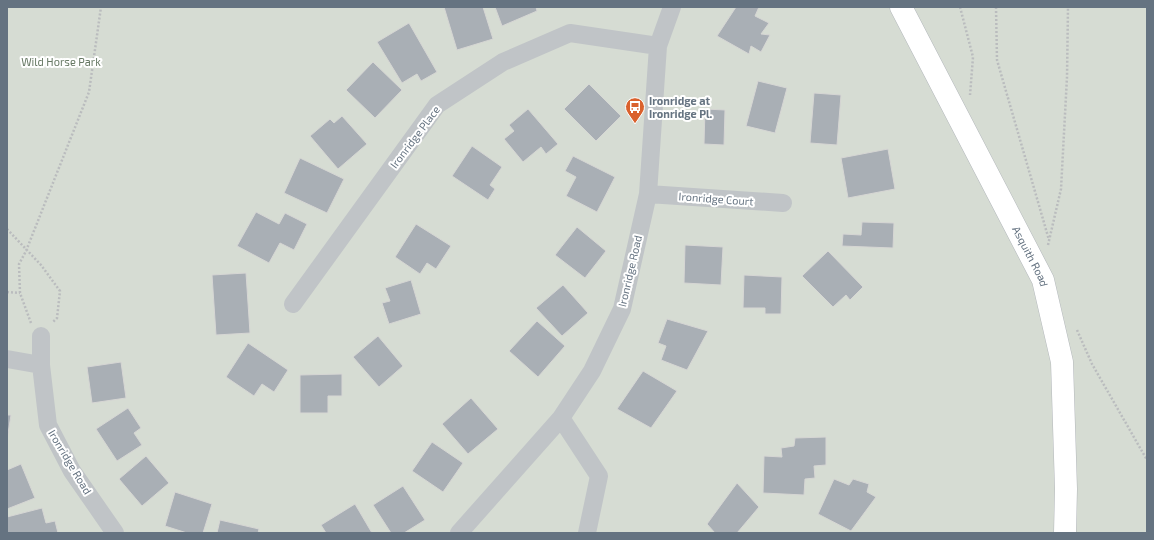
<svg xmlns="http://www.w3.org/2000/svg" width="1154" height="540" font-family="'Exo 2',sans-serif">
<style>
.green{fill:#d6dcd3}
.building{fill:#a9afb5;stroke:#d6d6d4}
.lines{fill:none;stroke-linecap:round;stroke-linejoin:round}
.secondary-casing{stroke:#b3b7bb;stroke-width:23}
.path{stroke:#babcbe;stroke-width:2.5;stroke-dasharray:2 2;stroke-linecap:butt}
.street{stroke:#c0c4c7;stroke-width:18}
.secondary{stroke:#fff;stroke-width:22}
.labels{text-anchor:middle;stroke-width:4;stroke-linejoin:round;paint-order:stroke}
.park-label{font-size:11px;fill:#677964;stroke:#fff}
.poi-label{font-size:11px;font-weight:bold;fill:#657381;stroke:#fff;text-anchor:start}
.street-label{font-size:11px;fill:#657381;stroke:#fff}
</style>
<rect width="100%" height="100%" fill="#f5f5f2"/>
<!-- green -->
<path class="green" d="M7,7H1147V533H7Z"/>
<!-- building -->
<path class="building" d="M444,7H483L493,39L457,50Z
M495,7H536L537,11L502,26Z
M736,7H759L755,16L769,23L761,34L770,35L761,52L751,46L749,54L717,36Z
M409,23L437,72L421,81L417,74L402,83L377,42Z
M373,62L402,90L375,118L346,90Z
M758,81L787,88L775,133L746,126Z
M589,84L621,116L596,141L564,109Z
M814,93L841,95L837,145L810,143Z
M528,109L558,144L546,154L541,147L523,162L504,139L514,131L509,125Z
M705,109L725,110L724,145L704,144Z
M342,116L367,144L338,169L310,136L330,119L334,123Z
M472,146L502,167L490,185L495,189L488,200L452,176Z
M888,149L895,189L848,198L841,158Z
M573,156L615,177L597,212L566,196L576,177L565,171Z
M300,158L344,179L327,213L284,193Z
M256,212L279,224L285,213L307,224L294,250L280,243L269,263L237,246Z
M862,222L894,223L893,248L842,246L843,234L861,235Z
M416,224L451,246L436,269L427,263L420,274L395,257Z
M577,227L606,251L585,278L555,255Z
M685,245L723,247L721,285L684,283Z
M828,251L863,287L850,300L846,295L833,307L802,276Z
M246,273L250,333L216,335L212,275Z
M744,275L782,277L781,314H765V308H743Z
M411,280L421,314L389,324L382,303L390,301L385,288Z
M563,285L588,313L562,336L536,308Z
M667,319L708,331L687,370L661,360L666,346L658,343Z
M537,321L565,346L538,377L509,351Z
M378,336L403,366L379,387L353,357Z
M248,343L288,370L274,392L262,384L254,396L226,377Z
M121,362L126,398L92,403L87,367Z
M643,371L677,391L651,428L617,409Z
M342,374V396H328V413H300V375Z
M471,398L498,429L468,454L442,424Z
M128,408L141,428L134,433L142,445L117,461L96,429Z
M7,415H11L7,440Z
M826,437V465L814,466L815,478L805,479L804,495L763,493L764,456L782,457L781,448L794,446L795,438Z
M432,442L463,463L443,492L412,471Z
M146,456L169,483L142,506L119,479Z
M21,464L35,498L7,509V470Z
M834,479L849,485L853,479L869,484L867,492L876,497L851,531L818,514Z
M737,483L759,507L737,533H715L707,524Z
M403,486L425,520L404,533H391L373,505Z
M175,492L212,504L203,533H187L165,526Z
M355,504L372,533H326L321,525Z
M42,508L46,523L55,521L58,533H7V517Z
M220,520L259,529L258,533H217Z"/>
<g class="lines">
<defs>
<g id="secondary">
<path id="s1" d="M901,7L1043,280L1062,362L1066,489L1065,533"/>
</g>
</defs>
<!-- secondary casing -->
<use href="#secondary" class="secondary-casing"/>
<!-- path -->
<path class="path" d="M960,7L973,57L970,95
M996,7L997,60L1049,240
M7,229L41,265L60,291L57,318L52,323
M1048,245L1061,189L1067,77L1068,7
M7,292L20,293
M31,323L20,293L19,264L26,251L89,92L101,7
M1077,330L1092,364L1147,460"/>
<!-- street -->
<path class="street" d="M648,194L783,203
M293,304L437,105L503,62L570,33L658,46
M41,336V365L48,425L72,471L115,533
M7,359L41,365
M561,418L599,476L587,533
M459,533L561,418L592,371L622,309L648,194L658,46L672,7"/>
<!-- secondary -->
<use href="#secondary" class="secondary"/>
</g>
<!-- icons -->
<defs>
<symbol id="bus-pin" viewBox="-11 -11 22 30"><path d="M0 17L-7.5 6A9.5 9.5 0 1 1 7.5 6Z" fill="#da612d" stroke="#fff"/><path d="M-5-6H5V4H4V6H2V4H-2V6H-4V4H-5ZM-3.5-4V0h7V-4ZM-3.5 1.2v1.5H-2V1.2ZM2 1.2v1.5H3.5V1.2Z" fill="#fff"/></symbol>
</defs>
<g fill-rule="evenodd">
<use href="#bus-pin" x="624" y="96" width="22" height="30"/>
</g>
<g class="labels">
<!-- park labels -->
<g class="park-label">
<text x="61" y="66">Wild Horse Park</text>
</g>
<!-- poi labels -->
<g class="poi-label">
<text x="649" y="105">Ironridge at<tspan x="649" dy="13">Ironridge Pl.</tspan></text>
</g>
<!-- street labels -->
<g class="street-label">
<text transform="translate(415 137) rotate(-53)" y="4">Ironridge Place</text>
<text transform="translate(716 199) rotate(4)" y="4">Ironridge Court</text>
<text dy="4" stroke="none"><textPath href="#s1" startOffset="281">Asquith Road</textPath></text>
<text transform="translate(630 271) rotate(-77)" y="4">Ironridge Road</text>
<text transform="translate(70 462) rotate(59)" y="4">Ironridge Road</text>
</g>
</g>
<!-- border -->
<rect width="1154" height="540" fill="none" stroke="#657381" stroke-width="16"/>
</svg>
